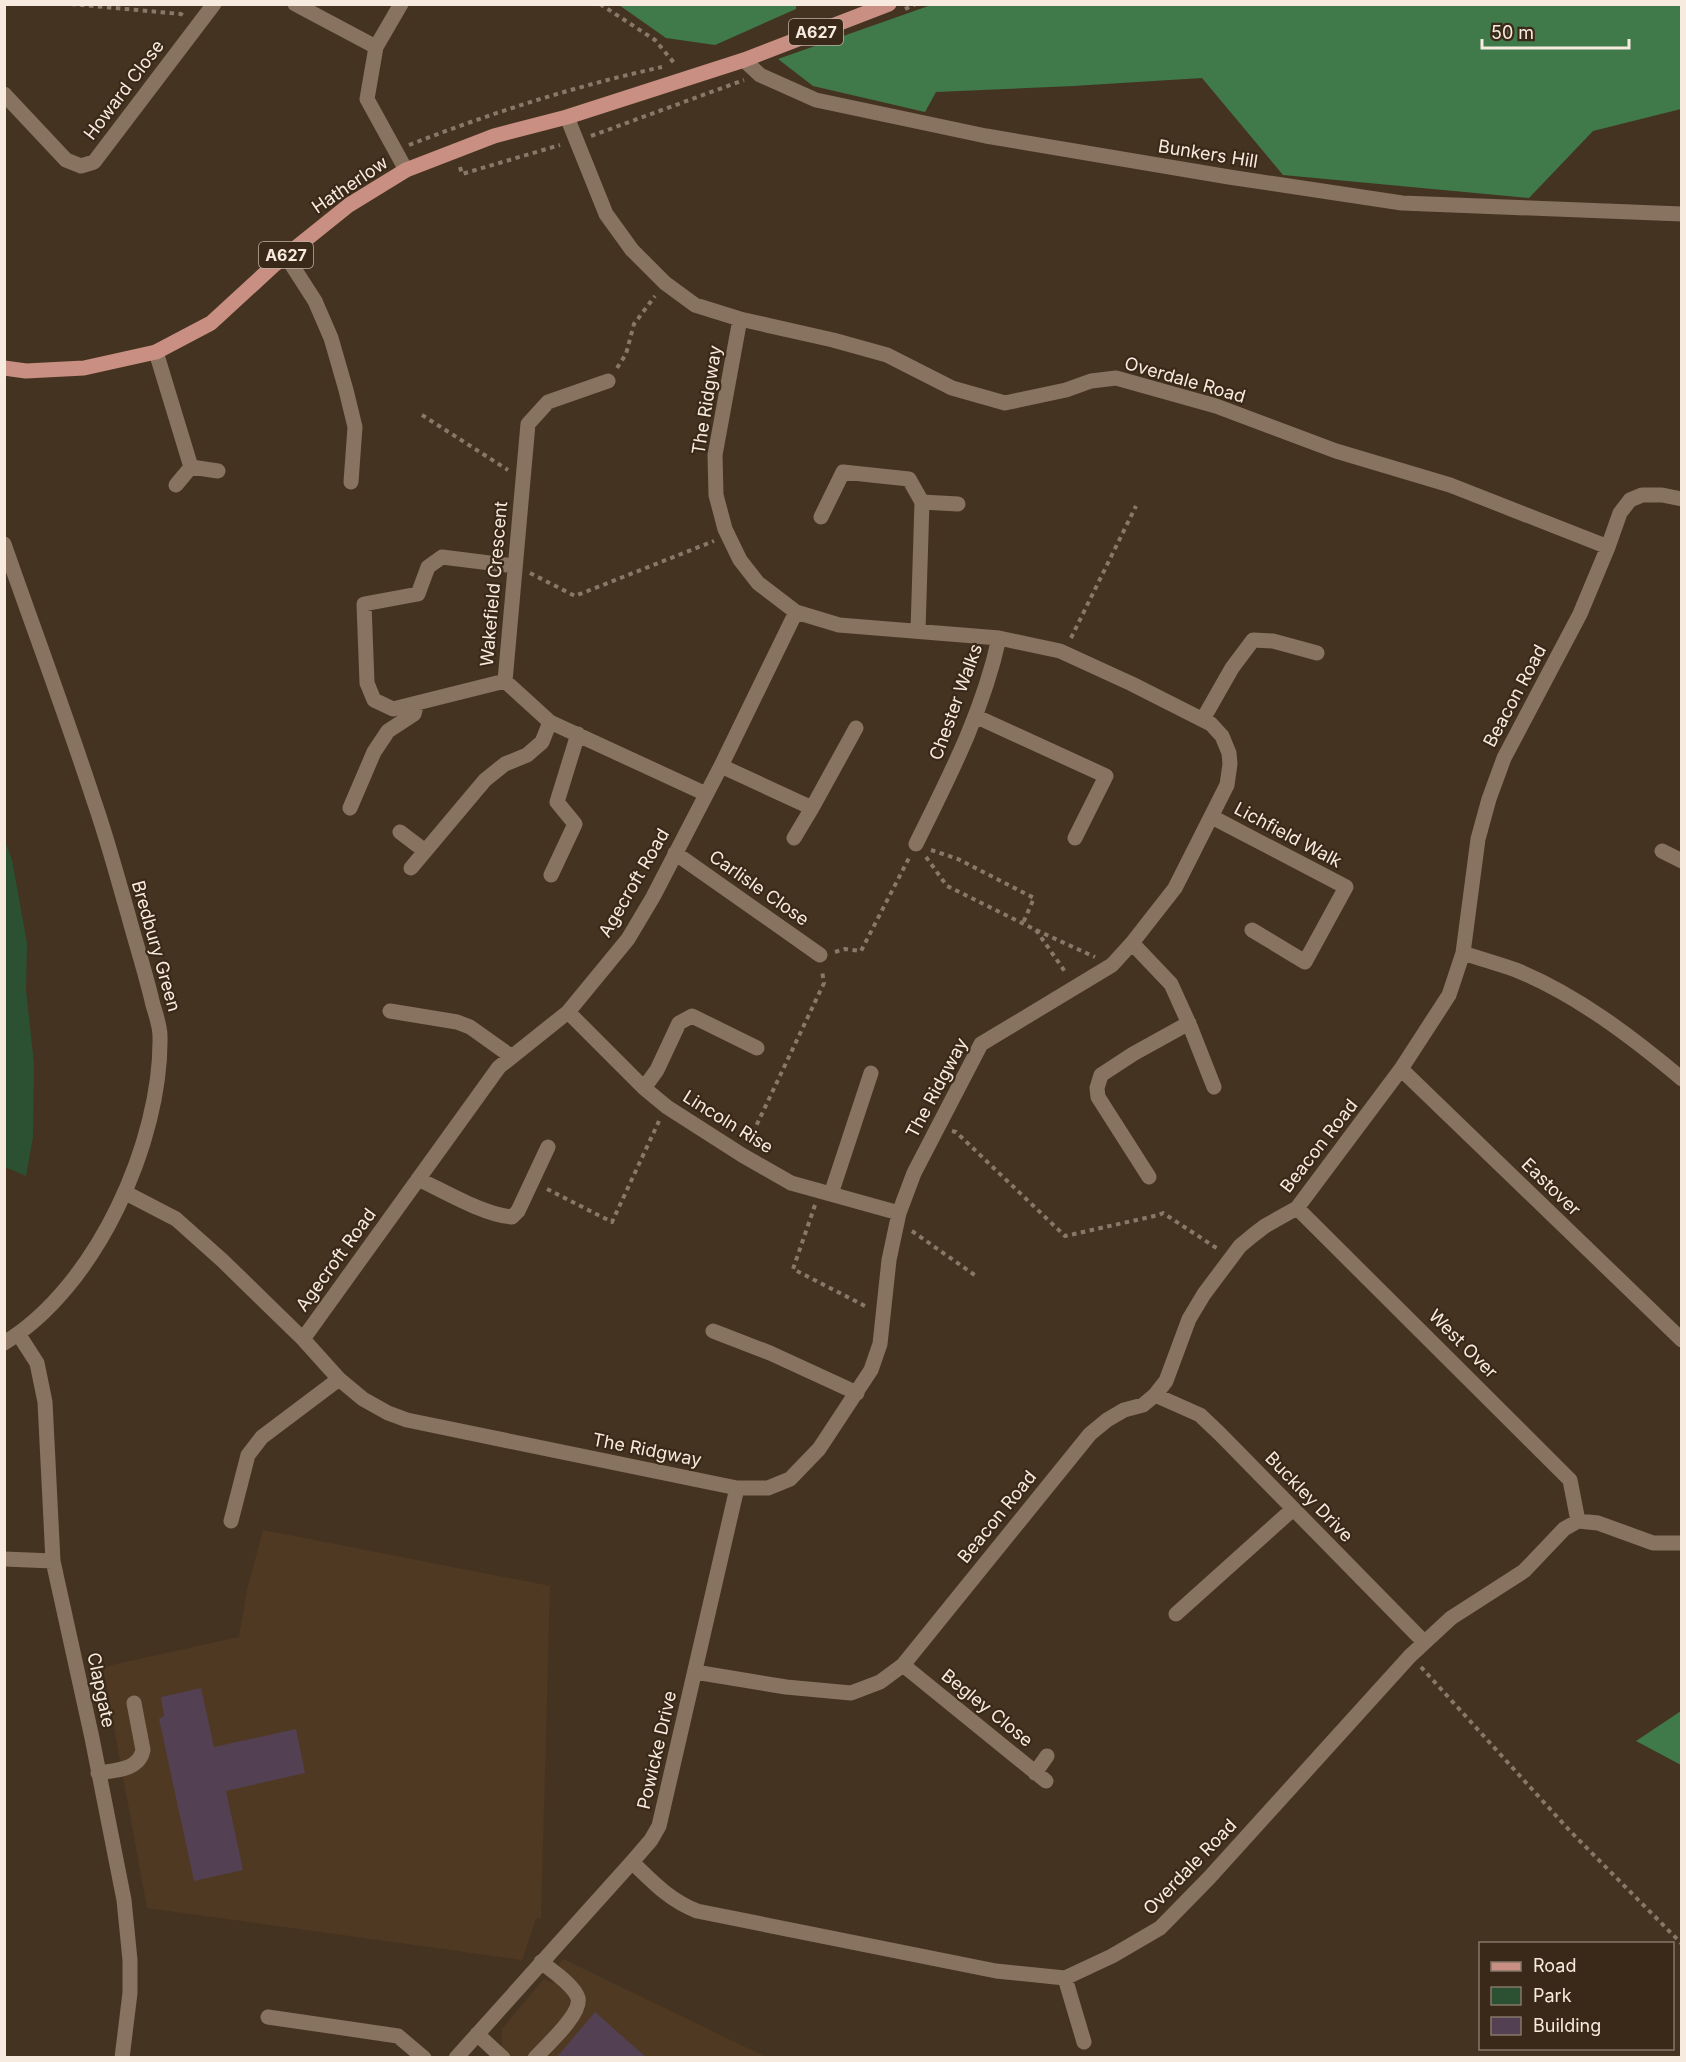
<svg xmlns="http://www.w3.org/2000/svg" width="1686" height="2062" font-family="Inter,sans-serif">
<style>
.built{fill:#503922}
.green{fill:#2b5132}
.forest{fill:#40794a}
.building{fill:#534052}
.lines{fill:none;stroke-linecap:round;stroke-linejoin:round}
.path{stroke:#887868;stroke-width:4;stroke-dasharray:4.5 4.5;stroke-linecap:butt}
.minor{stroke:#887360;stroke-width:15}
.major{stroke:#c98f82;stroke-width:15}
.labels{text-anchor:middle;stroke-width:4.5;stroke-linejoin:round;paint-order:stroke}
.shield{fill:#3a2918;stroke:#beb1a4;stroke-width:1.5}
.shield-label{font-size:16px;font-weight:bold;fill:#f7ebe0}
.street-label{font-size:18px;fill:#f7ebe0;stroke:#3a2918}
</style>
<rect width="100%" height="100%" fill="#453321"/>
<!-- built -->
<path class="built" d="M263,1530L550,1586L541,1918H536L522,1960L147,1908L103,1667L239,1637L247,1590Z
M563,1959L766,2057L492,2058L502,2047V2029L544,1979L552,1983L562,1971L559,1964Z"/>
<!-- green -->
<path class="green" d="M4,838L12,860L27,943L26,990L34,1064L33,1137L26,1176L5,1167Z"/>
<!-- forest -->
<path class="forest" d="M934,4L1681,5V109L1593,131L1529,198L1283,175L1202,78L1073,86L936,92L925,112L813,86L778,59Z
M796,5V9L715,45L666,38L619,5Z
M1681,1711V1765L1636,1741Z"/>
<!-- building -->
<path class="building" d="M201,1688L214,1747L296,1729L305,1773L226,1791L243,1870L194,1881L159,1719L164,1716L161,1697Z
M595,2012L647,2058H556Z"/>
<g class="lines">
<!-- path -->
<path class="path" d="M71,4L181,14L185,17
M600,4L655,40L675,64
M905,9L916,4
M591,136L744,80
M409,145C491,113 575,86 662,67
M460,167L462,174L560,145
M617,368L626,354L634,324L655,296
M422,415L508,470
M530,573L575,596L714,541
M1071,638L1136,506
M931,850L958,859L1034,898L1023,923
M926,857L947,886L1036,930L1066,973
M1036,930L1095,957
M835,952L845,949L861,951L909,858
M952,1131L956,1132L1065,1236L1159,1215L1163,1213L1218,1249
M749,1141L824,983L822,971
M547,1189L612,1222L659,1121
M815,1205L793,1269L867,1307
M912,1231L976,1276
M1421,1667L1570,1831L1682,1944"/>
<!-- minor -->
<path class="minor" d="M295,4L376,47
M401,4L376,47L367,99L406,170
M744,60L760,75L816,100L986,136L1229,177L1402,203L1682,214
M4,94L66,160L81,166L94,162L214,4
M567,117L606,214L632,250L665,283L695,305L740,319L833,340L887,355L952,388L1005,403L1066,390L1091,381L1116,378L1216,406L1336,451L1450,485L1608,547
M286,256L315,301L331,338L346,390L355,427L351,482
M156,352L191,467
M608,381L548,402L528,424L505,681L550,722L706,794
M176,485L191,467L218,471
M821,517L843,472L909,479L922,502
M4,544C34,630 66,715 94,801C107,838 117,876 128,914C136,944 146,974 153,1005C156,1015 160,1026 160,1036C162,1141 96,1288 4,1343
M918,630L922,502L958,504
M505,681L393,709L374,700L367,683L364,604L418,594L428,567L442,557L514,566
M975,716L1106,776L1075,838
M1203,719L1232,668L1253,640L1273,641L1317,653
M721,766L812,808L856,728
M350,808L374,752L388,731L414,714L417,703
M1212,817L1346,887L1305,962L1252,930
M400,832L425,851
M794,838L812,808
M916,844C949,777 983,712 999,638
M1662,851L1682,861
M675,853L820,955
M411,868L485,780L505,764L527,755L542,742L550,722
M551,875L575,824L557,802L578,734
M1132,943L1171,984L1190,1026L1214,1087
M1463,953C1481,959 1499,964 1516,970C1577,995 1632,1037 1682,1079
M390,1011L457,1022L470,1027L512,1057
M568,1012L644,1088L667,1107L742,1155L791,1183L899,1213
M1401,1069L1682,1340
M644,1088L657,1070L679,1023L692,1016L757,1048
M1149,1177L1098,1097L1097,1088L1101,1075L1133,1054L1189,1023
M418,1179C444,1191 484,1215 512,1217L518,1211L548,1147
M126,1193L176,1219L223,1261L303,1339L339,1379L363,1399L388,1413L407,1420L737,1488H768L790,1479L819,1449L871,1370L880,1344L889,1260L899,1213L914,1173L981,1044L1112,965L1132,943L1175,888L1227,785L1230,764L1229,753L1222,736L1211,724L1132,684L1060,651L999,638L839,625L796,612L758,583L740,560L725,529L716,495L715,455L740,319
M831,1194L871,1073
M1297,1208L1570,1480L1578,1521
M713,1331L770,1353L857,1393
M19,1335L37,1363L45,1402L53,1561L92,1738L124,1900L130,1960V1993L122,2058
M303,1339L499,1067L568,1012L628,939L653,897L721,766L796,612
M1155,1395L1200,1415L1220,1434L1424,1642
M231,1521L248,1455L262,1437L339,1379
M4,1559L53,1561
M1176,1614L1293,1509
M903,1665L1046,1781
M695,1672L786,1687L851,1693L880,1682L903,1665L1090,1434L1107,1420L1124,1410L1143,1405L1155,1395L1166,1381L1189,1319L1204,1294L1240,1246L1252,1236L1265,1226L1297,1208L1401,1069L1449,995L1463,953L1478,839L1489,799L1504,758L1580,614L1608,547L1620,513L1630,500L1642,495H1662L1682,499
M98,1773C116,1770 139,1770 143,1750L134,1703
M1035,1773L1047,1756
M632,1862C653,1882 669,1900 697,1911L996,1971L1065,1978L1112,1956L1160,1928L1209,1878L1410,1656L1451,1618L1524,1571L1564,1529L1578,1521L1598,1523L1653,1543H1682
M1065,1978L1084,2042
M268,2017L398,2036L424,2058
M477,2034L503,2058
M456,2058L632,1862L651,1840L659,1826L737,1488
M535,2058C546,2046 582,2014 578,1998C574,1985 551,1970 541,1962"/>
<!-- major -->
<path class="major" d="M4,368L26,371L84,368L156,352L211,323L273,266L349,205L406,170L494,136L567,117L744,60L889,4"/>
</g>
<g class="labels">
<!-- shield labels -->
<g class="shield">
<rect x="789" y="19" width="54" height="26" rx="4.5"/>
<rect x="259" y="242" width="54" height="26" rx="4.5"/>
</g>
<g class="shield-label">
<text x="816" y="38">A627</text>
<text x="286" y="261">A627</text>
</g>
<!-- street labels -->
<g class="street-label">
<text transform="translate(124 90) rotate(-53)" y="6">Howard Close</text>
<text transform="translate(1208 154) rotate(9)" y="6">Bunkers Hill</text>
<text transform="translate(350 185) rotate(-34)" y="6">Hatherlow</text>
<text transform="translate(1185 380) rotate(16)" y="6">Overdale Road</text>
<text transform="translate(707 400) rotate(-81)" y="6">The Ridgway</text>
<text transform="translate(494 584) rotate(-85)" y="6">Wakefield Crescent</text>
<text transform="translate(1515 696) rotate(-62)" y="6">Beacon Road</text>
<text transform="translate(956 702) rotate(-70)" y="6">Chester Walks</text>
<text transform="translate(1288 835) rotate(28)" y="6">Lichfield Walk</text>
<text transform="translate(634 883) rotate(-60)" y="6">Agecroft Road</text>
<text transform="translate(759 888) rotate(35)" y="6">Carlisle Close</text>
<text transform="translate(156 946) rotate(74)" y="6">Bredbury Green</text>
<text transform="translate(937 1088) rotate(-62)" y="6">The Ridgway</text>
<text transform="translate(728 1122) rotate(32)" y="6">Lincoln Rise</text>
<text transform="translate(1319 1146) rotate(-52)" y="6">Beacon Road</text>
<text transform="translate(1551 1187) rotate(44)" y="6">Eastover</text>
<text transform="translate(336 1260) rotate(-54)" y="6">Agecroft Road</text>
<text transform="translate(1463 1344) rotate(45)" y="6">West Over</text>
<text transform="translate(647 1450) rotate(11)" y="6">The Ridgway</text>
<text transform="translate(1309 1497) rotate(46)" y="6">Buckley Drive</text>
<text transform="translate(997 1517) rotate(-51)" y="6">Beacon Road</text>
<text transform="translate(101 1690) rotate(78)" y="6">Clapgate</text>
<text transform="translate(987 1708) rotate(39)" y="6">Begley Close</text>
<text transform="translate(657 1750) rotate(-77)" y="6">Powicke Drive</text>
<text transform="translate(1190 1867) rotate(-46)" y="6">Overdale Road</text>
</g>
</g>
<!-- border -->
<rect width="1686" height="2062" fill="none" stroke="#f7ebe0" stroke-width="12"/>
<!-- legend -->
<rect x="1479" y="1942" width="195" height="108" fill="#3a2918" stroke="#867768" stroke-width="1.5"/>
<rect x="1491" y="1962" width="30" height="9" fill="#c98f82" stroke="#867768" stroke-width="1.5"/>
<text x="1533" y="1972" font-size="18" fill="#f7ebe0">Road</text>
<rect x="1491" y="1987" width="30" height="18" fill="#2b5132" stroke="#867768" stroke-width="1.5"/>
<text x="1533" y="2002" font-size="18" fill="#f7ebe0">Park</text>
<rect x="1491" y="2017" width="30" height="18" fill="#534052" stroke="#867768" stroke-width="1.5"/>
<text x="1533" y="2032" font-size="18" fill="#f7ebe0">Building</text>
<!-- scale -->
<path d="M1482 39v9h147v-9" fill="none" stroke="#f7ebe0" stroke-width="3"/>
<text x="1491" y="39" font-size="18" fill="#f7ebe0" stroke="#3a2918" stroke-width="4.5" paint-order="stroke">50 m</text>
</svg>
